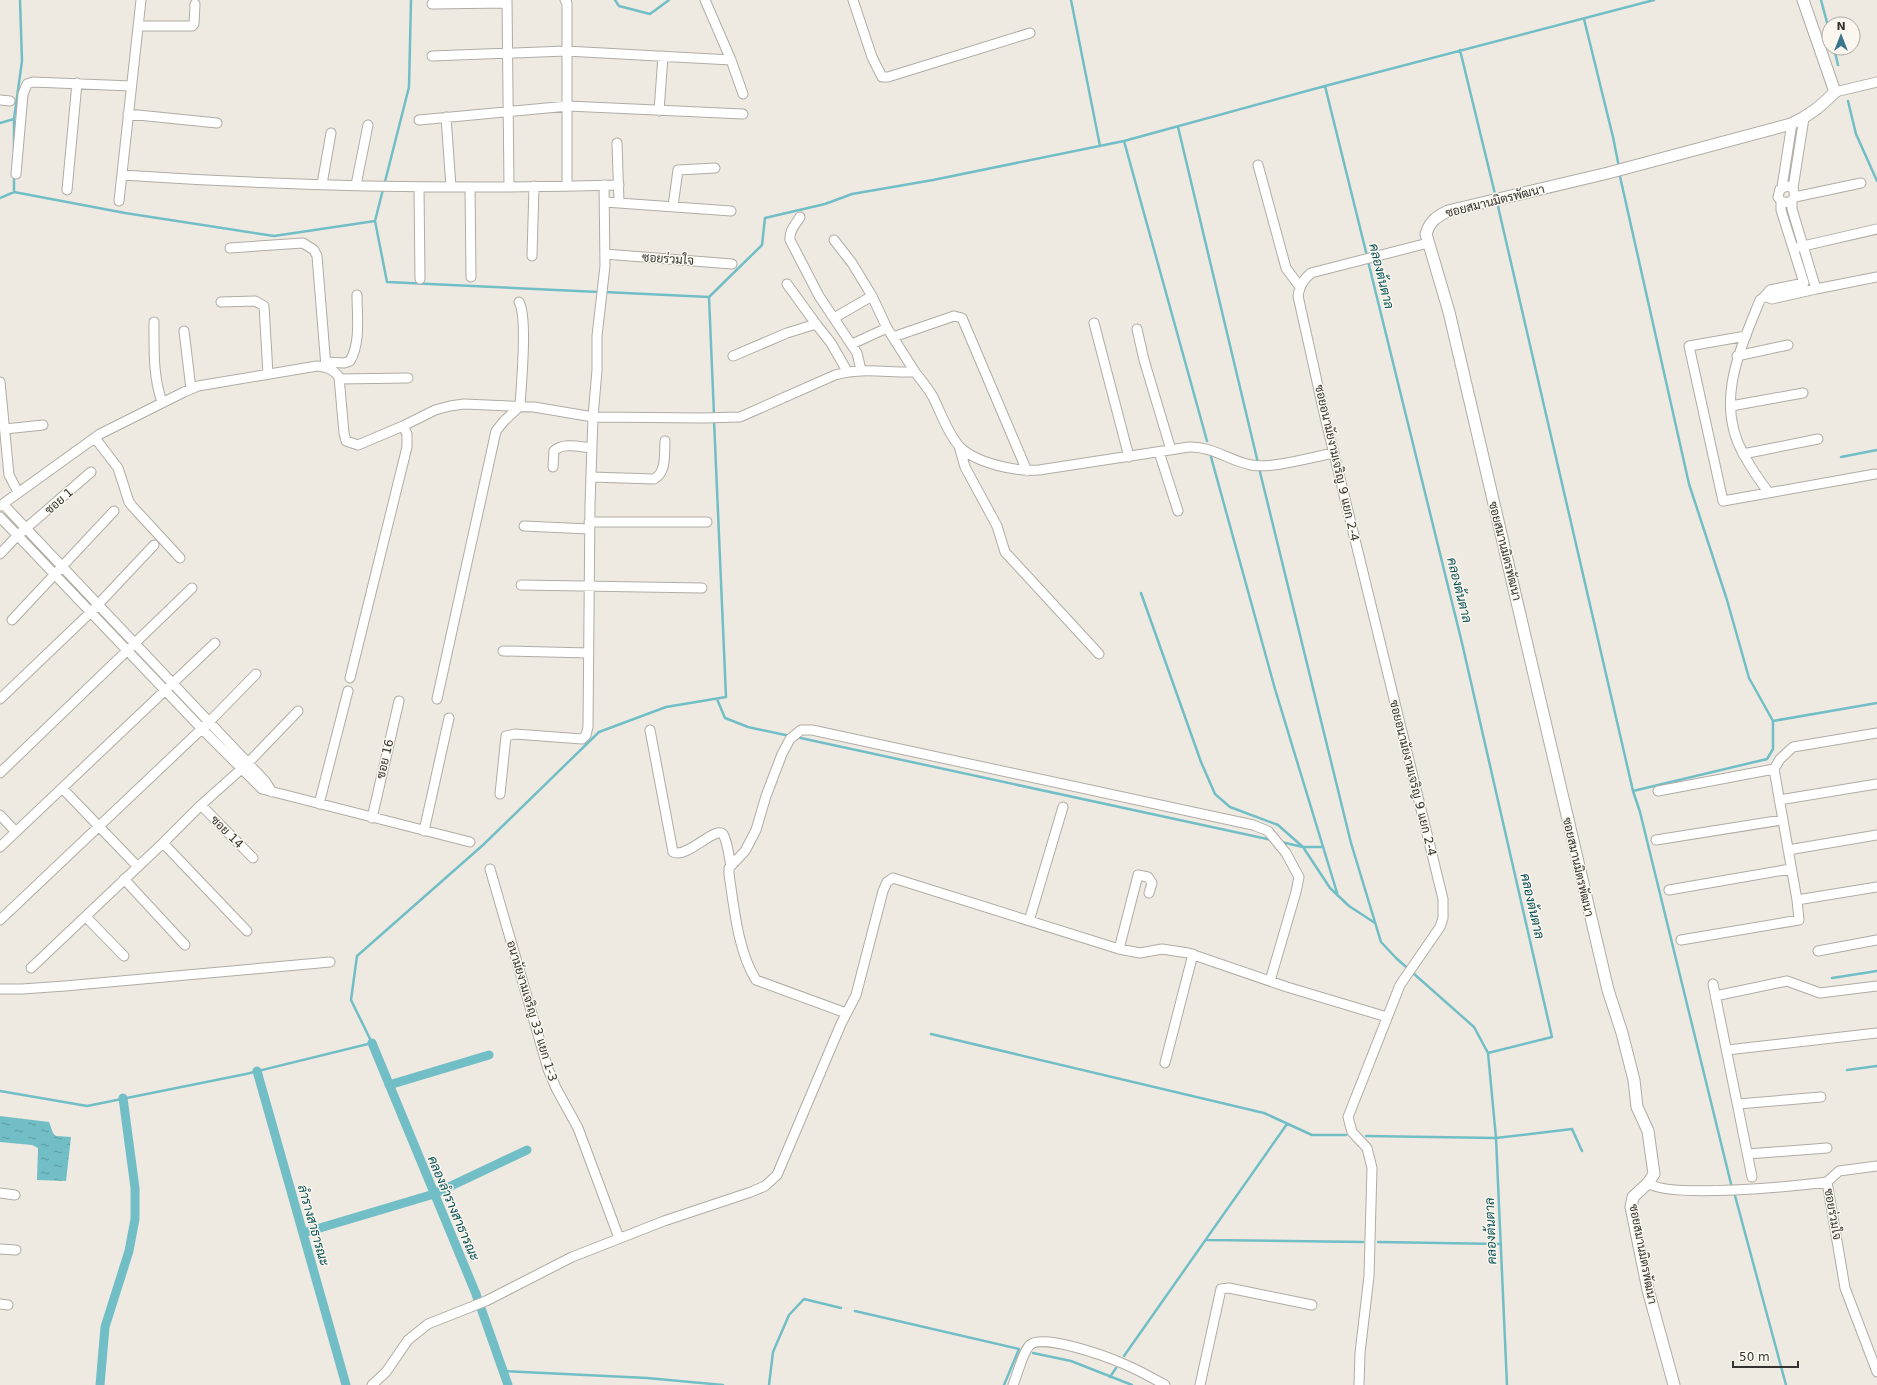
<svg xmlns="http://www.w3.org/2000/svg" width="1877" height="1385" font-family="'DejaVu Sans',Sarabun,sans-serif">
<style>
.water{fill:url(#water-ripples)}
.lines{fill:none;stroke-linecap:round;stroke-linejoin:round}
.stream{stroke:#72bec6;stroke-width:2.5}
.canal{stroke:#72bec6;stroke-width:9}
.minor-casing{stroke:#b0aca4;stroke-width:11}
.tertiary-casing{stroke:#b0aca4;stroke-width:13}
.minor{stroke:#fff;stroke-width:9}
.tertiary{stroke:#fff;stroke-width:11}
.labels{text-anchor:middle;stroke-width:3;stroke-linejoin:round;paint-order:stroke}
.street-label{font-size:12px;fill:#353330;stroke:#fbf7ef}
.water-label{font-size:13px;font-style:italic;fill:#034d53;stroke:#fbf7ef}
</style>
<defs>
<pattern id="water-ripples" width="26" height="14" patternUnits="userSpaceOnUse"><rect width="26" height="14" fill="#72bec6"/><path d="M2 4q2-2 4 0t4 0M15 11q2-2 4 0t4 0" fill="none" stroke="#5e9ba1"/></pattern>
</defs>
<rect width="100%" height="100%" fill="#eeeae2"/>
<!-- water -->
<path class="water" d="M0,1116L49,1122L53,1133L56,1136L71,1137L66,1181L37,1180L38,1148L32,1145L0,1142Z"/>
<g class="lines">
<!-- stream -->
<path class="stream" d="M411,0L409,87L375,221L387,282L599,292
M615,0L619,6L650,14L669,0
M1071,0L1100,146
M1821,0L1829,30
M1584,19L1613,137L1619,167
M1834,48L1838,65
M1460,50L1496,198
M1325,86L1367,256
M1848,101L1856,134L1877,181
M0,123L14,119
M1178,127L1258,463
M1124,141L1207,441
M14,151V119L22,61L20,0
M1619,172L1689,484L1727,600L1749,678L1773,721V749L1767,759L1633,791
M14,176V192
M0,198L14,192L125,213L274,236L375,221
M1497,202L1633,791L1640,812L1732,1188
M1368,261L1462,643L1552,1037L1488,1053L1496,1138L1507,1385
M604,292L709,297L762,245L765,218L825,204L852,194L933,180L1124,141L1325,86L1654,0
M709,297L714,415
M1211,457L1275,689L1338,896
M1841,457L1877,450
M1259,468L1351,843L1381,942L1396,958L1474,1027L1488,1053
M1141,593L1201,762L1215,794L1230,807L1278,825L1303,847L1330,888L1349,906L1375,923
M717,699L725,718L748,727L790,736
M1773,721L1877,703
M796,737L1272,840
M1281,842L1303,847H1323
M1832,978L1877,971
M931,1034L1264,1113L1312,1135H1346
M1847,1070L1877,1066
M0,1091L87,1106L246,1074L372,1043L351,1000L357,956L483,845L599,732L666,707L726,697L714,420
M1366,1136L1496,1138L1572,1129L1582,1151
M1734,1192L1786,1385
M1207,1240L1363,1242
M1378,1242L1501,1244
M855,1311L1019,1349L1004,1385
M1033,1353L1071,1361L1132,1385
M1124,1356L1287,1124
M503,1371L647,1378L723,1385
M1110,1377L1116,1368
M769,1385L773,1352L789,1315L804,1299L841,1308"/>
<!-- canal -->
<path class="canal" d="M372,1043L476,1294L508,1385
M257,1071L346,1385
M389,1085L489,1055
M303,1233L434,1194L527,1150
M100,1385L105,1327L129,1251L135,1219V1188L123,1098"/>
<defs>
<path id="minor" d="M507,0L509,187
M565,0L567,3V186
M705,0L731,60L743,94
M853,0L872,57L882,77H888L1030,33
M432,4L507,3
M139,26H192L194,24L195,4
M432,56L566,51L731,60
M1835,92L1877,82
M0,100L10,101
M659,111L663,56
M128,114L217,123
M446,117L451,187
M419,120L568,106L743,114
M617,143L619,202
M1258,165L1286,268L1300,287
M16,174L23,94L27,84L33,82L131,86
M122,175C287,186 453,190 619,185
M322,184L331,133
M356,185L368,125
M419,187L420,279
M470,187L471,277
M1782,187L1792,123
M1793,188L1787,186L1780,189L1778,197L1781,201L1789,203L1795,197L1793,188L1804,118
M67,190L77,83
M1795,197L1861,183
M119,201L141,0
M1781,201V210L1804,283L1770,290L1765,296L1772,299L1816,289L1792,209V202
M605,202L731,211
M673,206L678,170L715,168
M800,217C795,225 789,231 790,240L819,296L857,353L861,370
M834,240L852,263L872,296L887,328L915,372
M1799,247L1877,229
M230,248L303,243L314,250L317,256L326,367
M605,254L732,264
M532,256L534,186
M787,284L816,324
M1816,289L1877,277
M1765,296L1760,300C1740,350 1714,403 1744,455C1751,468 1760,481 1769,493
M221,302L255,301L264,306L268,374
M834,318L872,296
M154,322C154,349 153,377 162,402
M1094,323L1129,457
M1137,329L1144,360L1171,450
M184,331L191,389
M1746,336L1689,346L1723,501L1875,474
M893,337L954,316L962,318L1027,471
M852,344L887,328
M733,356L787,333L816,324L831,343L847,371
M1737,356L1788,345
M326,362L344,363L350,361C361,342 357,316 357,295
M339,379L408,378
M0,382L9,475L18,492
M1731,406L1803,393
M5,429L43,425
M95,438L118,468L129,502L132,506L180,558
M959,446L965,467L997,526L1005,552L1099,654
M1159,452L1178,511
M1743,454L1818,439
M553,467L554,451C563,442 580,447 592,448
M591,477L654,479C667,472 664,454 665,441
M3,504L265,781L272,792
M0,506L100,434L184,392L198,386L216,383L317,366C327,367 333,369 339,377L344,433L346,441L358,445L403,426L435,410L450,406L464,404L534,407L593,417L703,418L740,417L835,375C860,367 889,373 915,372C921,380 928,388 933,397C941,413 947,432 959,446C975,463 1016,472 1039,470L1189,447C1212,446 1230,461 1251,465C1273,469 1312,457 1334,453
M0,517L201,728L262,789L470,842
M589,522H707
M524,526L589,529
M0,554L17,536L91,472
M521,585L702,588
M12,620L114,511
M503,651L589,653
M350,678L407,447V434L403,426
M0,699L91,612L154,545
M437,699L496,431L504,421L520,406C521,387 528,317 519,302
M650,730L673,852C687,860 718,822 724,836C728,845 729,857 731,866
M1774,769L1780,759L1793,747L1877,733
M0,773L192,588
M62,788L138,867
M1658,791L1774,769L1797,900L1799,920L1681,940
M500,794L506,736L515,734L582,739L586,735L588,727L590,504L593,417L597,370V336L605,266L604,185
M1779,800L1877,784
M319,804L348,691
M201,805L253,858
M0,815L16,832
M372,818L399,701
M424,831L449,718
M1656,840L1782,820
M163,843L247,931
M0,847L215,643
M1788,850L1877,835
M490,869L548,1069L556,1088L578,1128L619,1238
M124,879L185,945
M1669,890L1790,869
M1797,900L1877,887
M86,917L124,956
M0,920L209,722L256,674
M1029,921L1063,807
M1119,949L1138,875L1148,877L1152,883L1149,893
M1818,951L1877,940
M31,968L163,843L201,805L247,764L298,711
M1713,984L1752,1177
M0,989H22L65,986L330,962
M1715,996L1787,981L1820,993L1877,986
M846,1013L756,980C738,952 734,907 729,874V868L745,851L756,830L766,796L782,754L790,739L801,730H812L1253,825L1268,831L1286,853L1299,877L1296,892L1270,981
M1727,1050L1877,1033
M1165,1063L1193,954
M1738,1104L1821,1097
M1748,1154L1827,1148
M1827,1182L1839,1171L1877,1166
M1648,1183C1669,1199 1796,1186 1827,1182L1845,1288L1877,1372
M0,1193L15,1195
M0,1249L16,1250
M0,1304L8,1305
M372,1385L386,1372L408,1340L428,1324L486,1301L572,1257L664,1221L751,1192L765,1186L777,1175L841,1024L856,995L883,891L887,882L893,878L1119,949L1140,953L1162,949L1188,953L1287,987L1387,1017
M1013,1385C1017,1376 1023,1351 1030,1345C1043,1333 1108,1357 1124,1364C1138,1370 1151,1377 1165,1385
M1200,1385L1221,1289L1229,1288L1312,1305
M1359,1385L1360,1353L1369,1276L1372,1168L1367,1148L1352,1132L1348,1117L1400,985L1440,927L1443,918V899L1324,413L1298,296C1300,285 1303,280 1311,273L1428,243"/>
<path id="tertiary" d="M1674,1385L1648,1290L1631,1207L1633,1197L1648,1183L1654,1174L1648,1131L1637,1107L1634,1080L1622,1033L1608,990L1449,312L1426,234C1430,221 1436,217 1448,211L1608,173L1791,124C1809,116 1821,106 1835,92L1803,0"/>
</defs>
<!-- minor casing -->
<use href="#minor" class="minor-casing"/>
<!-- tertiary casing -->
<use href="#tertiary" class="tertiary-casing"/>
<!-- minor -->
<use href="#minor" class="minor"/>
<!-- tertiary -->
<use href="#tertiary" class="tertiary"/>
</g>
<g class="labels">
<!-- street labels -->
<g class="street-label">
<text transform="translate(1495 201) rotate(-14)" y="4">ซอยสมานมิตรพัฒนา</text>
<text transform="translate(668 259) rotate(4)" y="4">ซอยร่วมใจ</text>
<text transform="translate(1337 463) rotate(77)" y="4">ซอยอนามัยงามเจริญ 9 แยก 2-4</text>
<text transform="translate(59 501) rotate(-41)" y="4">ซอย 1</text>
<text transform="translate(1505 551) rotate(76)" y="4">ซอยสมานมิตรพัฒนา</text>
<text transform="translate(385 759) rotate(-77)" y="4">ซอย 16</text>
<text transform="translate(1413 778) rotate(76)" y="4">ซอยอนามัยงามเจริญ 9 แยก 2-4</text>
<text transform="translate(227 832) rotate(45)" y="4">ซอย 14</text>
<text transform="translate(1578 867) rotate(77)" y="4">ซอยสมานมิตรพัฒนา</text>
<text transform="translate(532 1011) rotate(73)" y="4">อนามัยงามเจริญ 33 แยก 1-3</text>
<text transform="translate(1833 1214) rotate(80)" y="4">ซอยร่วมใจ</text>
<text transform="translate(1643 1254) rotate(79)" y="4">ซอยสมานมิตรพัฒนา</text>
</g>
<!-- water labels -->
<g class="water-label">
<text transform="translate(1382 276) rotate(76)" y="5">คลองต้นตาล</text>
<text transform="translate(1460 590) rotate(76)" y="5">คลองต้นตาล</text>
<text transform="translate(1533 906) rotate(77)" y="5">คลองต้นตาล</text>
<text transform="translate(454 1208) rotate(67)" y="5">คลองลำรางสาธารณะ</text>
<text transform="translate(314 1225) rotate(74)" y="5">ลำรางสาธารณะ</text>
<text transform="translate(1490 1231) rotate(-92)" y="5">คลองต้นตาล</text>
</g>
</g>
<!-- north arrow -->
<g transform="translate(1841 36)"><circle r="19" fill="#fbf7ef" stroke="#aca9a3"/>
<path d="M0-3L7 15L0 10L-7 15Z" fill="#3a768d"/>
<text y="-6" font-size="11" font-weight="bold" text-anchor="middle" fill="#353330">N</text>
</g>
<!-- scale -->
<path d="M1733 1361v6h65v-6" fill="none" stroke="#353330" stroke-width="2"/>
<text x="1739" y="1361" font-size="12" fill="#353330" stroke="#fbf7ef" stroke-width="3" paint-order="stroke">50 m</text>
</svg>
